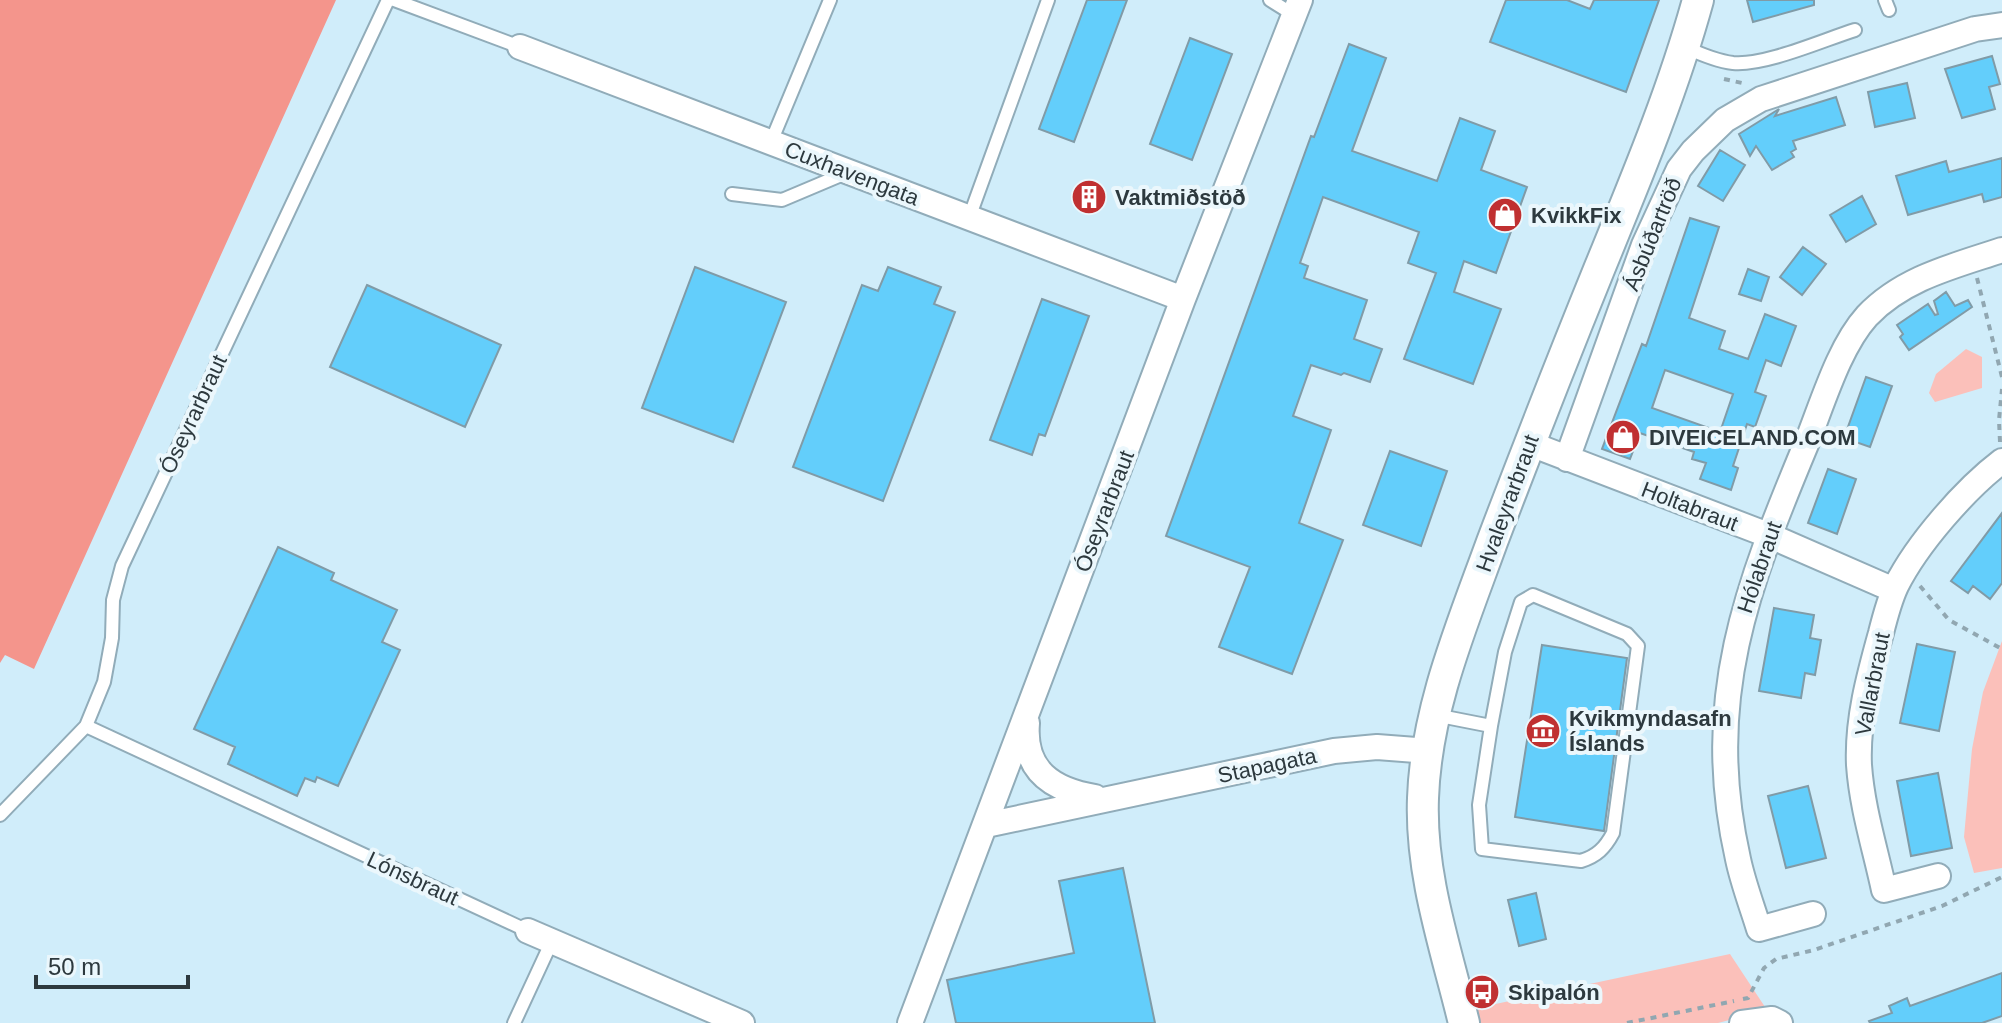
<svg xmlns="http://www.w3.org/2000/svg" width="2002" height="1023" font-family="Helvetica,sans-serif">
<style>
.green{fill:#fbc0ba}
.water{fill:#f4958c}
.building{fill:#63cefb;stroke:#809ba7;stroke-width:2;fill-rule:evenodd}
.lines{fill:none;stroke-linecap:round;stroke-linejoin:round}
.service-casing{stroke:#91acb9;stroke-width:16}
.minor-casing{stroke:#91acb9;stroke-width:28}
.tertiary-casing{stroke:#91acb9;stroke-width:34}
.path{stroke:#91a7b1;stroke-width:4;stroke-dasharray:6 6;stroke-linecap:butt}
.service{stroke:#fff;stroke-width:12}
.minor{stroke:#fff;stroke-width:24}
.tertiary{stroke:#fff;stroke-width:30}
.labels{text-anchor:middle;stroke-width:8;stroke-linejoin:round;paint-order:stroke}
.street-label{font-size:22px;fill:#2d393e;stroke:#ebf7fc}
.poi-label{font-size:22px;font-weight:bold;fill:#2d393e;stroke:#ebf7fc;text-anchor:start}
</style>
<rect width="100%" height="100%" fill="#d0edfa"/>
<!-- green -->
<path class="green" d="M1966,349L1982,357V388L1935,402L1929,393L1936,374Z
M2002,641V868L1974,873L1964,837L1972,749L1983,692Z
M1730,954L1767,1010L1718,1023H1476L1472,1009Z"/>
<!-- water -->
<path class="water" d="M0,0H336L34,669L5,655L0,663Z"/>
<!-- building -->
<path class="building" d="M1087,0H1127L1074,142L1039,129Z
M1506,0H1567L1590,9L1594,0H1659L1626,92L1490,42Z
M1747,0H1814V5L1753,22Z
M1190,38L1232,54L1192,160L1150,144Z
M1349,44L1386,58L1352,151L1437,181L1460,118L1495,131L1481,170L1527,187L1496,273L1464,261L1454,292L1501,309L1473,384L1404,359L1436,273L1408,263L1419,232L1323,197L1300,263L1308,266L1304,278L1367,300L1354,339L1382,349L1370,382L1344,373L1341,375L1311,365L1293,416L1331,430L1299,523L1343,540L1292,674L1219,647L1250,567L1166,536L1311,136L1314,137Z
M1992,56L2000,84L1989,87L1995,109L1962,118L1945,69Z
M1907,83L1915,118L1875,127L1868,92Z
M1836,97L1845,125L1793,141L1796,149L1791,152L1794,157L1772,170L1756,146L1750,156L1739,134L1779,109L1775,116Z
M1720,150L1745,165L1723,201L1698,186Z
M2002,158V197L1984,202L1982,194L1908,215L1896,176L1946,161L1949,172Z
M1079,185L1104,193L1098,209L1073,201Z
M1862,196L1876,224L1846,242L1830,215Z
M1690,218L1719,227L1689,318L1725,331L1719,349L1748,359L1765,314L1796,326L1781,366L1766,360L1755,392L1766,396L1755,427L1747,424L1733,466L1738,468L1731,490L1700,479L1706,463L1692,459L1694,452L1640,433L1630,459L1602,449L1642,344L1646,346ZM1665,370L1733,394L1720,432L1652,408Z
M1803,247L1826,264L1802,295L1780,277Z
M695,267L786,302L733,442L642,408Z
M888,267L941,287L934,304L955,312L883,501L793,467L862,285L878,291Z
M1748,269L1769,277L1761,301L1739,294Z
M367,285L501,345L465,427L330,367Z
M1946,292L1955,306L1968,300L1972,307L1909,350L1900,337L1903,334L1897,325L1928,304L1935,315L1938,314L1934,301Z
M1042,299L1089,316L1045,436L1039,434L1032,455L990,440Z
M1866,377L1892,386L1870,447L1844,438Z
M1390,451L1447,471L1421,546L1363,525Z
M1828,469L1856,479L1837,534L1808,523Z
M2002,513V583L1990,599L1973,586L1968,593L1951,581Z
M278,547L334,573L331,580L397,610L382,642L400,650L338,786L317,777L315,782L305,778L297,796L228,764L235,747L194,729Z
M1774,608L1814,615L1810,638L1821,640L1815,675L1805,673L1801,698L1759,691Z
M1917,644L1955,652L1939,731L1900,723Z
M1542,645L1627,658L1604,831L1515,817Z
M1938,773L1952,848L1911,856L1897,781Z
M1808,786L1826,858L1786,868L1768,796Z
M1123,868L1155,1023H956L947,980L1074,953L1059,881Z
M1536,893L1546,939L1519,946L1508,900Z
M2002,973V1016L1982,1023H1870L1869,1021L1892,1013L1889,1006L1907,998L1910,1006Z"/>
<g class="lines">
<defs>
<path id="service" d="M394,0L520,47
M1270,0L1294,15
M1885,0L1889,10
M1685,47C1700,54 1716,61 1733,63C1765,66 1823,40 1855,30
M771,142L830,0
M732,194L782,200L846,173
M969,218L1048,0
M1435,715L1491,726L1479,805L1482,849L1581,861C1597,856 1605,848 1613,833L1638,646L1627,634L1533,595L1521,602L1505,652L1491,726
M86,726L528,931
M0,815L86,726L104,682L112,638L113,600L122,566L388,0
M514,1023L552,941"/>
<path id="minor" d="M520,47L1183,299
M1528,443L1768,535L1894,590
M1567,459L1644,245L1679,169L1693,151L1725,120L1761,99L1975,29L2002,25
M1027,723C1023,771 1053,790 1095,797
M986,825L1334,751L1377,747L1429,751
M1938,876L1884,890C1875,848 1862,808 1859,765C1857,720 1869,676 1881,633C1885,617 1889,601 1896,586C1917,544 1965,489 2002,461
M1813,914L1759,929C1752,906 1743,883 1738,859C1702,699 1747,586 1807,442C1823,402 1839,347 1867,316C1903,278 1954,266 2002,250
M528,931L742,1023
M910,1023L1183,299L1300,0
M1742,1023L1772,1019L1780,1023"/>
<path id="tertiary" d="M1464,1023C1446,949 1420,875 1423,798C1426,709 1462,625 1492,542C1527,450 1563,358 1600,267C1636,179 1673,91 1698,0"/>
</defs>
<!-- service casing -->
<use href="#service" class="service-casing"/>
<!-- minor casing -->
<use href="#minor" class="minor-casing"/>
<!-- tertiary casing -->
<use href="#tertiary" class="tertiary-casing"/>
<!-- path -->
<path class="path" d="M1724,79L1742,83
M1977,278L2002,377
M2000,442L1999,420L2002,389
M1920,586L1949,620L2002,649
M1743,999L1748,998L1764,968L1776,959L1814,950L1942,906L2002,877
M1627,1023L1734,1001"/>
<!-- service -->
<use href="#service" class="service"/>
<!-- minor -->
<use href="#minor" class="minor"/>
<!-- tertiary -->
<use href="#tertiary" class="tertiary"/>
</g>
<!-- icons -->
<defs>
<symbol id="building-disc" viewBox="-11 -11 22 22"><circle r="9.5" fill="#c03031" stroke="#ebf7fc"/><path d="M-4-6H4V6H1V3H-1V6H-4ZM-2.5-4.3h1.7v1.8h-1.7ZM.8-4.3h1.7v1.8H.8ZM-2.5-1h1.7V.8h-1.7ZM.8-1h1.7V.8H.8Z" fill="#fff"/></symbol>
<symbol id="shop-disc" viewBox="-11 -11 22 22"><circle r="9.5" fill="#c03031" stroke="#ebf7fc"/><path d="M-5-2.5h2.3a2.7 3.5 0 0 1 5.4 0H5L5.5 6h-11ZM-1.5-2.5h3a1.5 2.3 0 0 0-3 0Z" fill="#fff"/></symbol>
<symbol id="museum-disc" viewBox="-11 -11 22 22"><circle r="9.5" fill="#c03031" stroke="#ebf7fc"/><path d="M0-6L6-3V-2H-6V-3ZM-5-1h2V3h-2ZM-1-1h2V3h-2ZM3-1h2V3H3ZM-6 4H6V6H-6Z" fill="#fff"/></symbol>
<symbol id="bus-disc" viewBox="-11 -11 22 22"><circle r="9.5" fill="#c03031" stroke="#ebf7fc"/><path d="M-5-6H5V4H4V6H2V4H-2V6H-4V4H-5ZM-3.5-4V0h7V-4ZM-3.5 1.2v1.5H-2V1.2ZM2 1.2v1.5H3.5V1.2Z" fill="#fff"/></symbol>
</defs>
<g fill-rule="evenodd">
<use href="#building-disc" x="1069" y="177" width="40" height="40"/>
<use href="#shop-disc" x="1485" y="195" width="40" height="40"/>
<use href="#shop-disc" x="1603" y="417" width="40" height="40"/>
<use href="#museum-disc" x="1523" y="711" width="40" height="40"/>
<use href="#bus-disc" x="1462" y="972" width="40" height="40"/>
</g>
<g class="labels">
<!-- street labels -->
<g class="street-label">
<text transform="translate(852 173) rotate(21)" y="8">Cuxhavengata</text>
<text transform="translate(1652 234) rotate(-68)" y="8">Ásbúðartröð</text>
<text transform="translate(193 414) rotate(-65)" y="8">Óseyrarbraut</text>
<text transform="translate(1507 503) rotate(-70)" y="8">Hvaleyrarbraut</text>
<text transform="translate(1690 506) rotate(21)" y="8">Holtabraut</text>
<text transform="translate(1104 511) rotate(-69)" y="8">Óseyrarbraut</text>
<text transform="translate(1759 567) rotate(-71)" y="8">Hólabraut</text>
<text transform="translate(1872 684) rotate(-79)" y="8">Vallarbraut</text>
<text transform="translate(1267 765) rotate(-12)" y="8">Stapagata</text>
<text transform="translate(413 878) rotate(25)" y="8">Lónsbraut</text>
</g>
<!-- poi labels -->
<g class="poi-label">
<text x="1115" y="205">Vaktmiðstöð</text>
<text x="1531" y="223">KvikkFix</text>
<text x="1649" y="445">DIVEICELAND.COM</text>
<text x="1569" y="726">Kvikmyndasafn<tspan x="1569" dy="25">Íslands</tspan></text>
<text x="1508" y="1000">Skipalón</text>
</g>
</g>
<!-- scale -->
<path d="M36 975v12h152v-12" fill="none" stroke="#2d393e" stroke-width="4"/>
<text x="48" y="975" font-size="24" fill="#2d393e" stroke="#ebf7fc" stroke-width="6" paint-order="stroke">50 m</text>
</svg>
